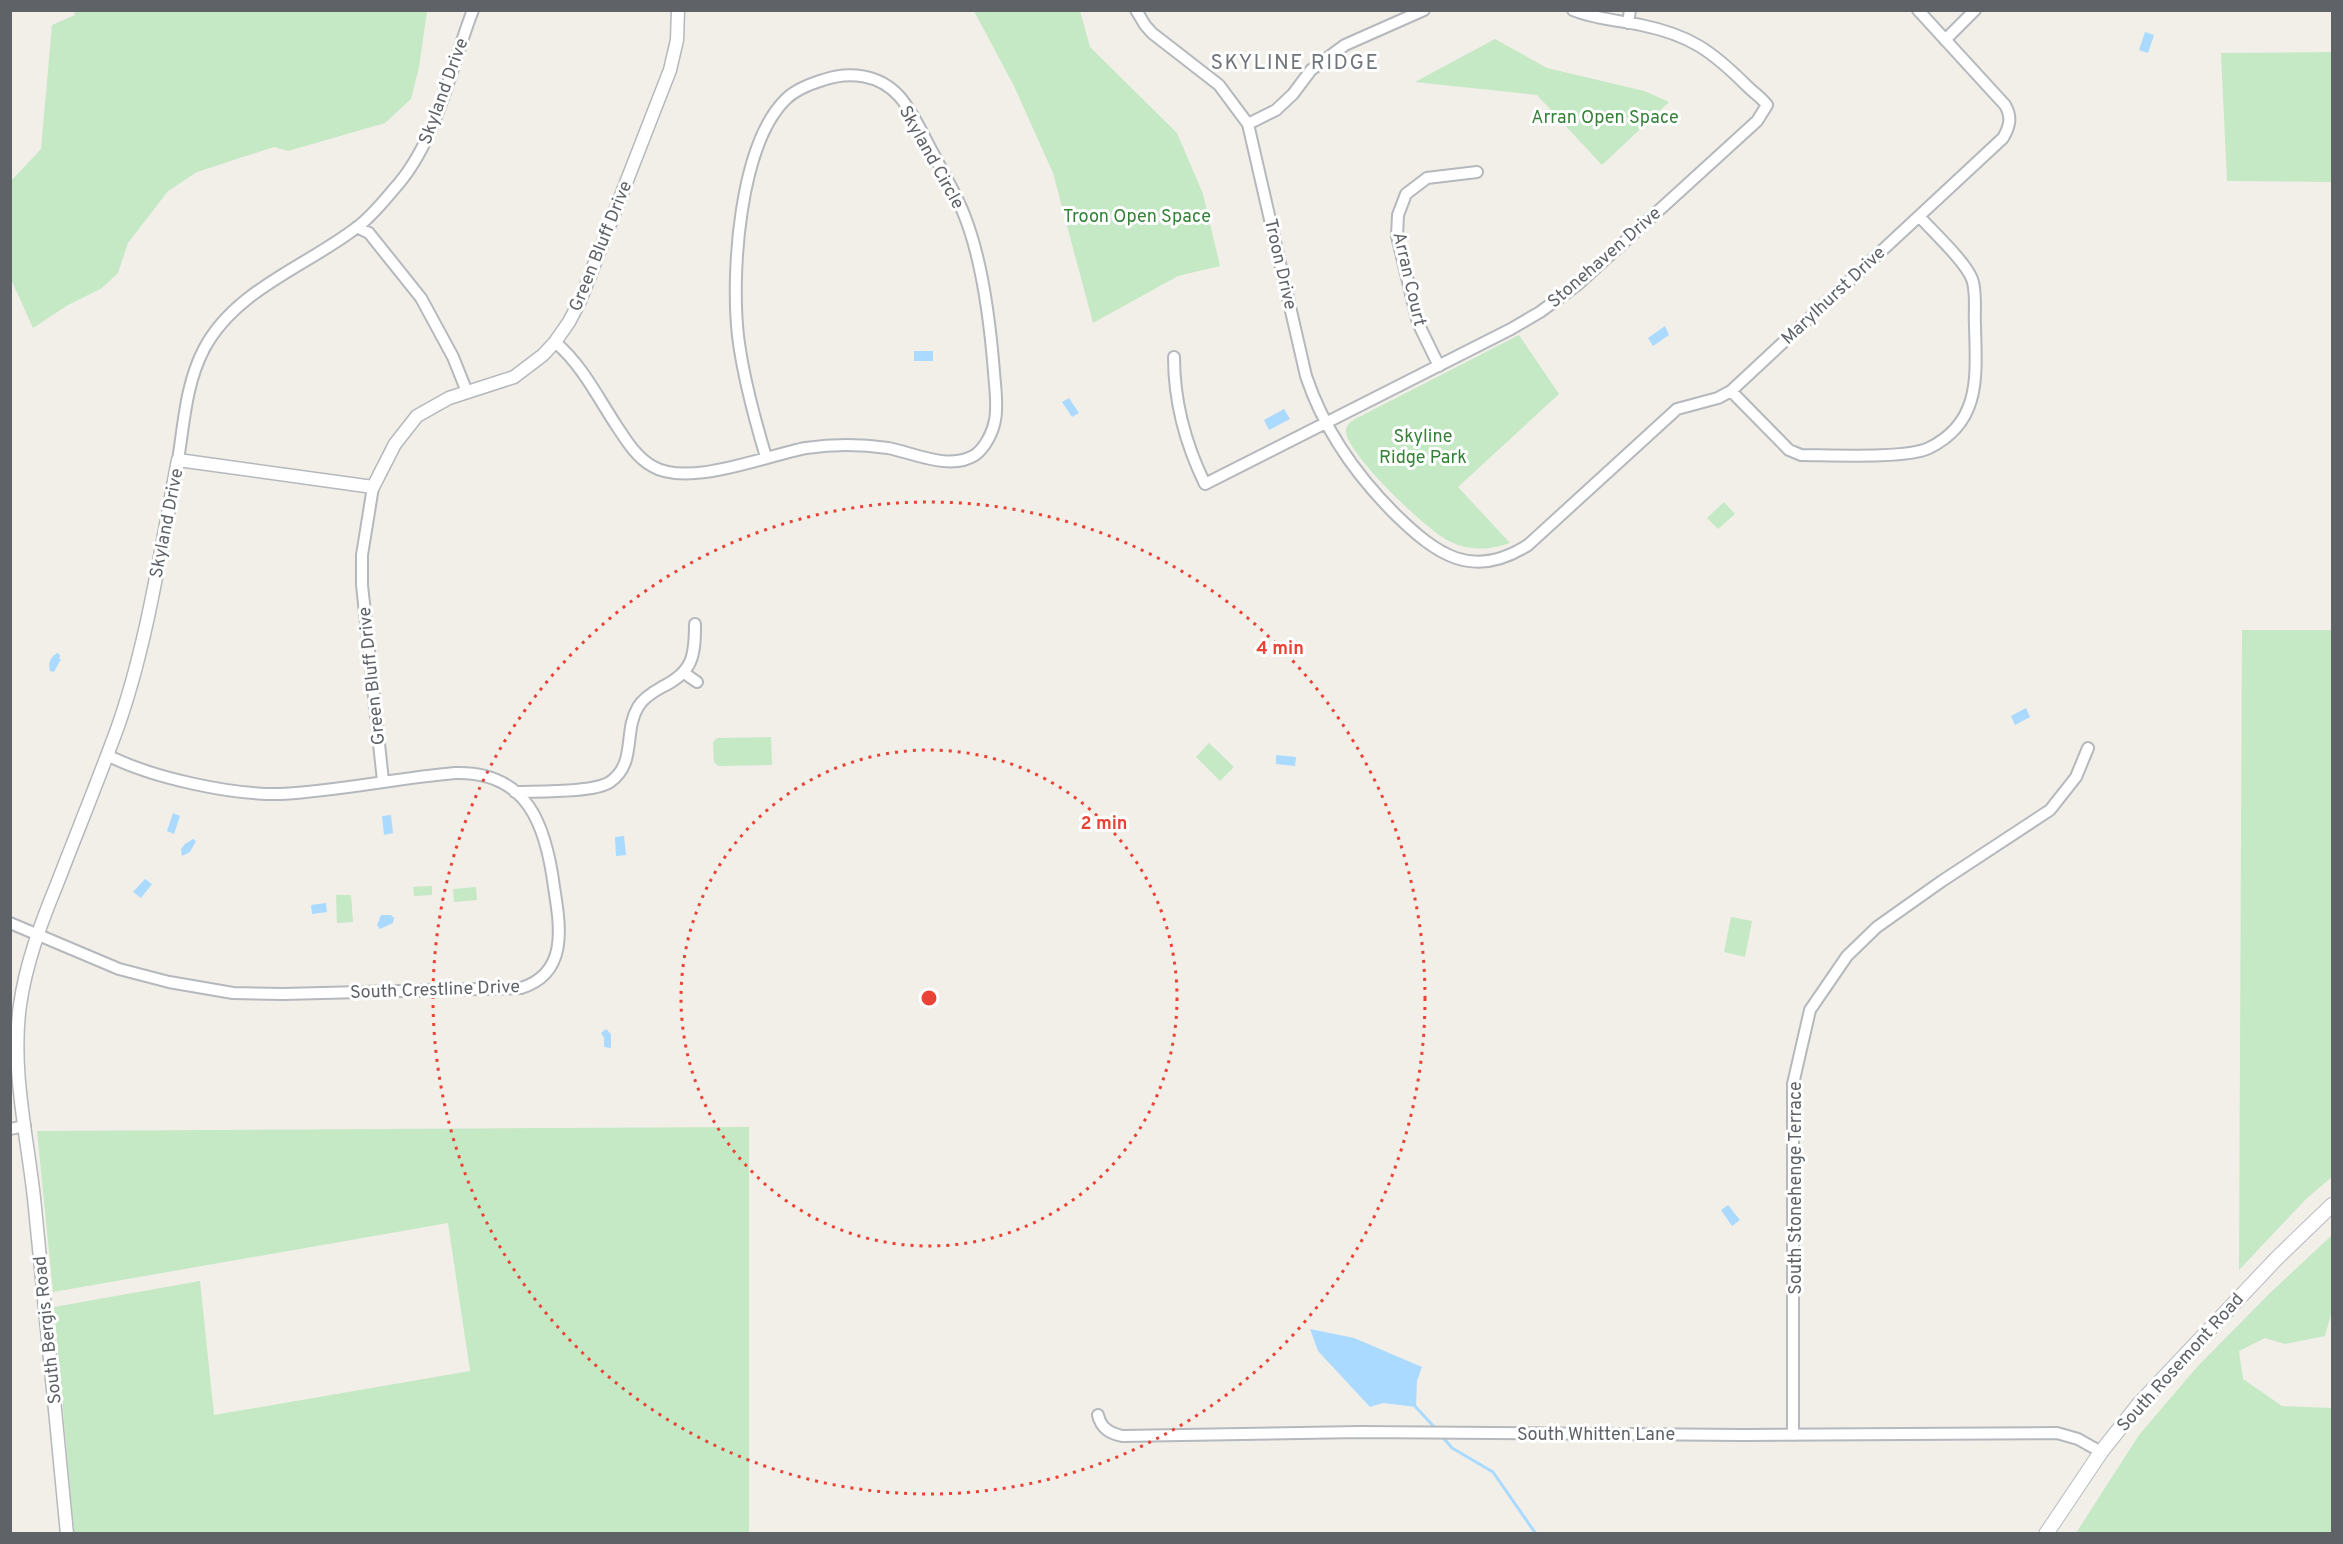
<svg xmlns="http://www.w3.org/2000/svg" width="2343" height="1544" font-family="Overpass,sans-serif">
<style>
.green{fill:#c5e8c5}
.water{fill:#aadaff}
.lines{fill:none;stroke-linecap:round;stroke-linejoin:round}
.stream{stroke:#aadaff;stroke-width:3}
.minor-casing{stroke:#b5b8bc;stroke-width:14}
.tertiary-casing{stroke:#b5b8bc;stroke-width:15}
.secondary-casing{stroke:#b6babf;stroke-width:16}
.minor{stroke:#fff;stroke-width:10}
.tertiary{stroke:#fff;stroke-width:12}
.secondary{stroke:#fff;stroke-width:14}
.ring{fill:none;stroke:#ea4335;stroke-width:3;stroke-dasharray:3 6}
.labels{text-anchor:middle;stroke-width:6;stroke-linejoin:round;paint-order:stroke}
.street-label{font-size:18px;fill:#5f6368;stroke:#fff}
.park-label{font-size:18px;fill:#348238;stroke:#fff}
.quarter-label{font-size:21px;letter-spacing:1.5px;fill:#70757a;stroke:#fff}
.centre{fill:#ea4335;stroke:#fff;stroke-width:3}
.ring-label{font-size:18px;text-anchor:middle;font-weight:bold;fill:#ea4335;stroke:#fff;stroke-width:6;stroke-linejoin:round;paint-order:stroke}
</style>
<rect width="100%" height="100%" fill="#f1efe8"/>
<!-- green -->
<path class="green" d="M74,11V10L427,11L419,67L411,99L385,123L288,151L274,147L197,172L168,191L128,243L118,273L102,288L68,305L33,328L11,279V181L41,149L52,25L75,15Z
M974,11H1080L1090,47L1177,133L1203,194L1220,266L1178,276L1093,323L1053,173L1014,86Z
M1495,39L1547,68L1644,91L1669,102L1602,165L1537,95L1415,82Z
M2332,52V182L2227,181L2221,53Z
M1519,335L1559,394L1458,487L1510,543C1490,550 1470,551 1451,542C1429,533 1348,455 1346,432C1345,422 1358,418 1365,414Z
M1724,502L1735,514L1718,529L1707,518Z
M2242,630H2332V1177L2307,1198L2239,1270Z
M771,737L772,765L718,766L714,762L713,742L717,738Z
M1209,743L1234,767L1220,781L1196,757Z
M432,886V895L414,896L413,887Z
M476,887L477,900L454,902L453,889Z
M336,895H351L353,922L337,923Z
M1731,917L1752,921L1745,957L1724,952Z
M749,1127V1533H74L54,1307L200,1281L214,1415L470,1371L448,1223L53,1292L37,1131Z
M2332,1235V1311L2325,1336L2285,1344L2265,1338L2239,1351L2243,1379L2282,1406L2332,1408V1533H2076L2139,1435L2197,1367L2270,1293Z"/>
<!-- water -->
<path class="water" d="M2145,32L2154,35L2148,53L2139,50Z
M1665,326L1669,335L1653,346L1648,338Z
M914,351H933V361H914Z
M1069,398L1079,413L1072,417L1062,402Z
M1284,409L1290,419L1269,430L1264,420Z
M57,653L60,655L59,659H61L54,672L50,671C48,663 50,658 57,653Z
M2026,708L2030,717L2015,725L2011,716Z
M1276,755L1296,757L1295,766L1276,764Z
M173,813L180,816L174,834L167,831Z
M391,815L393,833L384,835L382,816Z
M624,836L626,855L616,856L615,837Z
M193,839L196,841L190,852L182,856L181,849L185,844Z
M145,879L152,884L141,898L133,892Z
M326,903L327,912L312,914L311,905Z
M381,915H391L394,918L393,923L380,929L377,925Z
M606,1029L611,1034V1048L604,1047V1038L601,1033Z
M1728,1205L1740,1220L1732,1226L1721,1210Z
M1310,1329L1354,1338L1422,1367L1417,1381L1416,1407L1383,1403L1370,1407L1318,1351Z"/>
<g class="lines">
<!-- stream -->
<path class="stream" d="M1413,1404L1437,1430
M1441,1435L1452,1448L1493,1472L1536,1534"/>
<defs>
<path id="minor" d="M1136,10L1145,25L1152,33L1219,85L1248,124L1306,376C1324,430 1355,474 1395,514C1436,554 1472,581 1528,545L1677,409L1718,398L1731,391L2003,138C2010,126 2012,117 2005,105L1918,10
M1628,23L1630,10
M1945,40L1975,10
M1248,124L1276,110L1293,94L1311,70L1345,45L1424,10
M357,227L369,233L421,298L453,357L467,392
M555,342C582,365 597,396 616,425C626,440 636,457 652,466C688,488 764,456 806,448C832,444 861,444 888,448C914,453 950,471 975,455C985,448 993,432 995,420C998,405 995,387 994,372C990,322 983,263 965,217C957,195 944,175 934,155C923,136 914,113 899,96C879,74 849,71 823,80C810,84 796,89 786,99C739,145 731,273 738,336C743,377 754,417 766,457
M1174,357C1174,403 1185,443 1205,484L1511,329L1540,312L1577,285L1757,121L1767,105C1761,97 1754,93 1747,86C1712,51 1690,35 1641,25C1617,20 1595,19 1573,10
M1439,366L1418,323L1397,236L1398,215L1406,194L1427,178L1477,172
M1731,391L1789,450L1801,455C1829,455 1907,459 1929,448C1982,422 1976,375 1975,325C1974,311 1977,292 1972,279C1965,261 1933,232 1919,216
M178,460C184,423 186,383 204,349C235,290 305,267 356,228C370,218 383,202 394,189C437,142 450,69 473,10
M373,487L362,555V585L383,781
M684,673L697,682
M515,792C537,791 593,793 610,782C637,763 623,732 638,707C643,698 653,692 662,687C693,672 695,656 695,624
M10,923L119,969L169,982L233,993L283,994L521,988C569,973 560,926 554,887C546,826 528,771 455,773C397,778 339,791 281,794C231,795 152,778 107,755
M10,1129L25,1126
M1098,1415C1101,1428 1109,1433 1122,1436L1360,1432L1744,1435L2057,1433L2078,1439L2101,1452
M1793,1435V1084L1810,1010L1847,956L1877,927L1942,881L2050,810L2076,777L2088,748"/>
<path id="tertiary" d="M67,1534C56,1422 46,1310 34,1198C27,1135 11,1069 20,1005C26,963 41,923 57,884C77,832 98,781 117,729C147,645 161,548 178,460L373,487L395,444L417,416L449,398L514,377L543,355L555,342L569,322L580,301L670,70L677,40L678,10"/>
<path id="secondary" d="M2046,1534L2101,1452L2139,1404L2277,1258L2332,1205"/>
</defs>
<!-- minor casing -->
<use href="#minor" class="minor-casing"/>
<!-- tertiary casing -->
<use href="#tertiary" class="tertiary-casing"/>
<!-- secondary casing -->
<use href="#secondary" class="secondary-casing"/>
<!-- minor -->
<use href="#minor" class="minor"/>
<!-- tertiary -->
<use href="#tertiary" class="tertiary"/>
<!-- secondary -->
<use href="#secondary" class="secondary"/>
</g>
<!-- distance rings -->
<g class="ring">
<circle cx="929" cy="998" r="248"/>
<circle cx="929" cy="998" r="496"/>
</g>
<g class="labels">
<!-- street labels -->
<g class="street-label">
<text transform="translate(443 91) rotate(-70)" y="6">Skyland Drive</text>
<text transform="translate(932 157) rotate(61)" y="6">Skyland Circle</text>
<text transform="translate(600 246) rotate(-68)" y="6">Green Bluff Drive</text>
<text transform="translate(1604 257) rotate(-41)" y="6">Stonehaven Drive</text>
<text transform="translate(1281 264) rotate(77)" y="6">Troon Drive</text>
<text transform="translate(1410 279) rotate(77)" y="6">Arran Court</text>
<text transform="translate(1833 295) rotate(-43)" y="6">Marylhurst Drive</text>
<text transform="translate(166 523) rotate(-79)" y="6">Skyland Drive</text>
<text transform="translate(371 676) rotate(-96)" y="6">Green Bluff Drive</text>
<text transform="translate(435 989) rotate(-2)" y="6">South Crestline Drive</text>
<text transform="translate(1795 1188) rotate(-90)" y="6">South Stonehenge Terrace</text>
<text transform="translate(47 1330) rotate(-96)" y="6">South Bergis Road</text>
<text transform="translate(2180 1362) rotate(-48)" y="6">South Rosemont Road</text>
<text x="1596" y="1440">South Whitten Lane</text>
</g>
<!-- park labels -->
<g class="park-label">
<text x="1605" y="123">Arran Open Space</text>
<text x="1137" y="222">Troon Open Space</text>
<text x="1423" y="442">Skyline<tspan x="1423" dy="21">Ridge Park</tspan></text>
</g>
<!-- quarter labels -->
<g class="quarter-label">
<text x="1295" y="69">SKYLINE RIDGE</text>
</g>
</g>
<circle cx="929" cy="998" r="9" class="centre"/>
<g class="ring-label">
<text x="1280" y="654">4 min</text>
<text x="1104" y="829">2 min</text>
</g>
<!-- border -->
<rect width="2343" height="1544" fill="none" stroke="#5f6368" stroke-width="24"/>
</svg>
